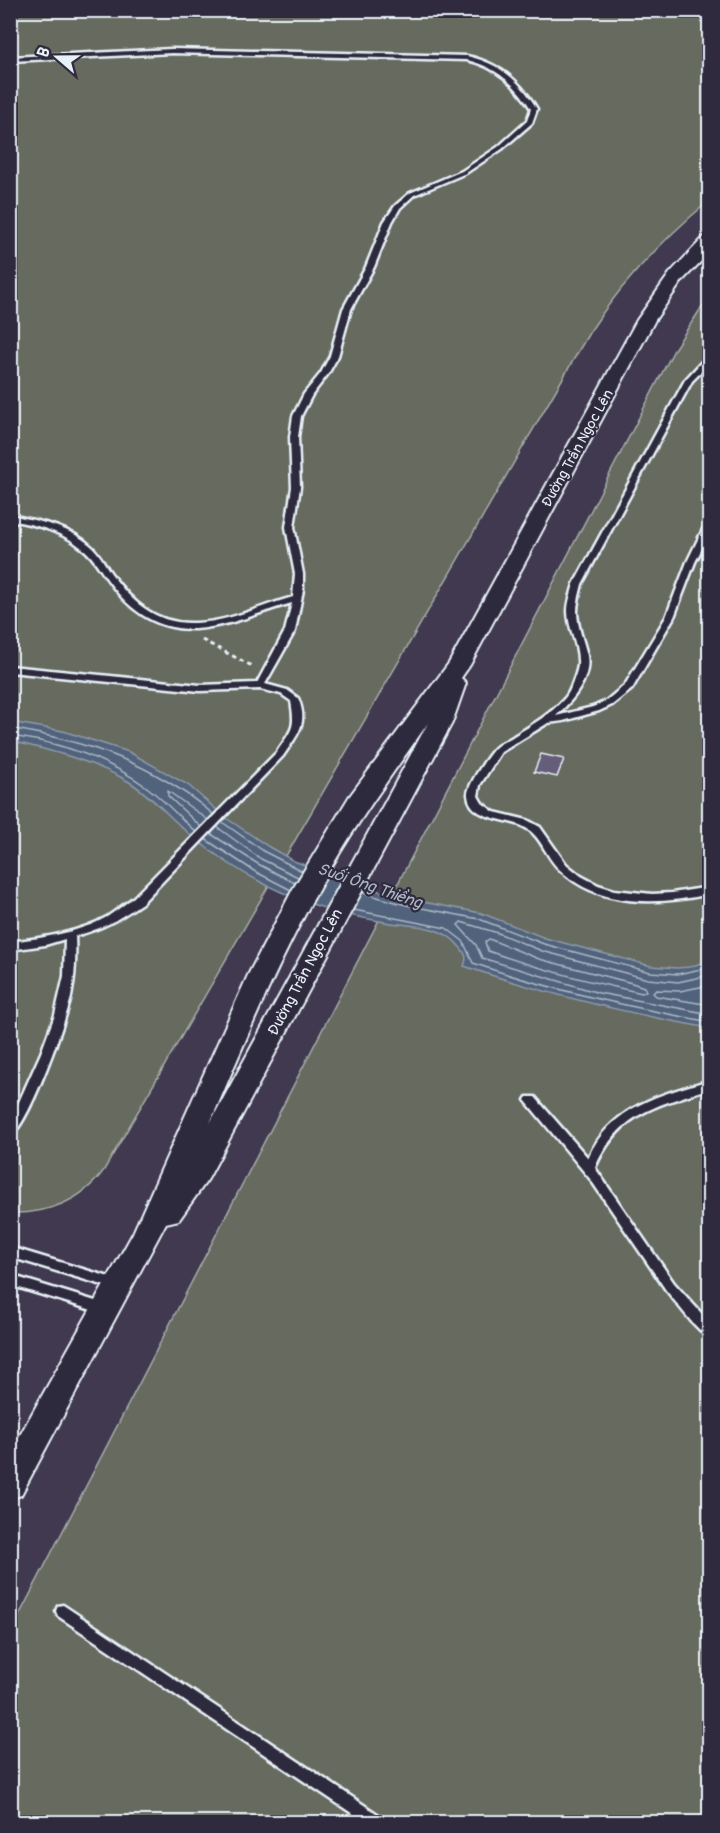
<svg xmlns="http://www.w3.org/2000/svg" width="720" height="1833" font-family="Pangolin,sans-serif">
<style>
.green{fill:#666b5e;stroke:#a7aeab;stroke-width:1.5}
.water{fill:#51627b;stroke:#8d9bad;stroke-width:1.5}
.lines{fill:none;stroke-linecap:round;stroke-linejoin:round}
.shore{stroke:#acb8c6;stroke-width:1.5}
.building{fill:#665d7a;stroke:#e8f1f8;stroke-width:1.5}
.service-casing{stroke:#e8f1f8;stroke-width:5}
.tertiary-casing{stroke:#e8f1f8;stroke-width:4}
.path{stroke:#e8f1f8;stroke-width:3;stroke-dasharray:4.5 4;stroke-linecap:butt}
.service{fill:#2f2a3d;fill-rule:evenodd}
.tertiary{fill:#2f2a3d;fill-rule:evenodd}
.labels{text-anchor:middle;stroke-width:4.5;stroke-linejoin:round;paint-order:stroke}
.far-street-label{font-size:14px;fill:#e8f1f8;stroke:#2f2a3d}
.street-label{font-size:15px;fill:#e8f1f8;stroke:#2f2a3d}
.water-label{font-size:16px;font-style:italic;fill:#acb8c6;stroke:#2f2a3d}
</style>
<rect width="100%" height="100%" fill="#40394f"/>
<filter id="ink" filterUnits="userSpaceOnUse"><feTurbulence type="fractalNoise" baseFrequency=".0167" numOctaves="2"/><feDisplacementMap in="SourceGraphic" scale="12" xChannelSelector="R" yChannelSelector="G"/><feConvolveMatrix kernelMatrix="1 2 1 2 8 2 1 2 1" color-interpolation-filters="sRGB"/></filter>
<g filter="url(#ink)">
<!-- green -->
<path class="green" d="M689,10L709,15V201C662,240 622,282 589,333L104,1170C82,1201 47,1214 11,1213V11Z
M709,296V1822H11L10,1633L675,348Z"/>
<!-- water -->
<path class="water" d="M10,722L63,731L129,752L188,785L226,818L269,847L294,861L351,883L407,899L481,913L545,938L651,966L677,968L690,967L709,960V1028C626,1013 544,994 464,966C468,957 465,953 459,946C440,922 406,927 379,921C356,917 334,912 312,904C270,890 228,866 193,837C172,820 154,798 131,783C95,761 52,751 11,741Z"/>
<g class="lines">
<!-- shore -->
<path class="shore" d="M10,728C88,742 151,762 213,814
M10,736C59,742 108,759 148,788C165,801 180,818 196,832
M222,822L265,852L302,871
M201,827L168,796V791L208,820
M217,827L261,859L298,877
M211,834L258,864L295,883
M205,839L254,871L291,890
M363,893L406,905L479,919L544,944L650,972L678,974L710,967
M354,910L446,928L463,941L473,963C550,990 630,1007 710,1022
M489,939L539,959L632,983L644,987L646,991L642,993C590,982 538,969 488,951L485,942Z
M710,975L678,982L648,979L542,951L498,933L461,922L458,925L476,945L482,958L599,993L710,1014
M710,985L680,991L656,990L653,993L656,996L710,1005"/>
</g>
<!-- building -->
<path class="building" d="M541,754L564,759L557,777L534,772Z"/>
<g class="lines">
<defs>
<path id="service" d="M172,49L467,56C499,63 521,81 537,109L532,123L502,149L466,173L414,195L400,208L392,222L374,267L351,309L338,356L328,374L312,395L301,416L298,437L300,487L294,527L303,574V590L295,631L265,684L287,690L298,698C309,724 297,735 283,756L142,903C117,920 105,928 75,936C76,957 75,977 71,997C66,1019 28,1128 10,1136V1122L41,1053L55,1015L64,976L65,939L45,945L10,950V942C42,938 79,933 107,917C116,911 125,904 134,897L277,752C292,729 296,729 291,701L281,694L260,689L200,691L10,672V666L200,685L257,683L285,631L292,603C260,612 228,627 195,629C153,630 127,608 105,576C98,566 92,555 82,548C62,531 36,525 10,520V515C38,521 69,526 91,546C99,553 104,563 110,572C131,602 156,625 196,623C229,622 261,606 293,597L295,574L286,527L292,487L290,437L293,416L304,394L321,373L330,356L343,309L366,267L384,222L395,206L410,193L462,171L498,147L527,121L531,109C517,85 495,66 467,60L172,53L10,61V57Z
M707,356H710V363L692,381L582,584C580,592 577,603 577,611C577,627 584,641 587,656C591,680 572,701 556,716L593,707L606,701L625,685L666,617L687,562L706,523L710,521V533L695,562L674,617L632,689L612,705L599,711L563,721L548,723L501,752L480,785L478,796L482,803L494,812L527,820L540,827L566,864L581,876L598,885L614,890L652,894L672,893L710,887V894C658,905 599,908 559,869C545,856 542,836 524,827C508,818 470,820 468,795C467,786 488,755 495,748C500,743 508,740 514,736C532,725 551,714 565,698C569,693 571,688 573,682C576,674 579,667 578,660C578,643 568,628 568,611C568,602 572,592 574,584L685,380Z
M710,1080V1088C657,1106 619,1112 595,1168L674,1283L710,1323V1337L706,1336L691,1321L666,1290L591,1180L525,1100L527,1097H535L588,1158C611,1106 660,1095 710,1080Z
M10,1247L119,1280L123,1281L125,1285L123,1289L119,1290L10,1257Z
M10,1275L105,1304L109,1305L111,1309L109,1313L105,1314L10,1285Z
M63,1605L382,1817L384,1822H365L58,1616L56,1611L58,1606Z"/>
<path id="tertiary" d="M710,236V252L682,281L655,320L470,665L461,678L466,683L452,723L208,1179L179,1220L166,1223L21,1495L10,1499V1453L133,1233L248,975L294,887L349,797L449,663L637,320L670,273L704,237ZM428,723L210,1123C244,1044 277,963 320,887C352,829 390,777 428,723Z"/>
</defs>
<!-- service casing -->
<use href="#service" class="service-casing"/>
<!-- tertiary casing -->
<use href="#tertiary" class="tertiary-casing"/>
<!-- path -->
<path class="path" d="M202,640L254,667"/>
<!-- service -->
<use href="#service" class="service"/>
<!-- tertiary -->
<use href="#tertiary" class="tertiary"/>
</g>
</g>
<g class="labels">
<!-- far-street labels -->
<g class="far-street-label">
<text transform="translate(577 448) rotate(-61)" y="5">Đường Trần Ngọc Lên</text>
</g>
<!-- street labels -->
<g class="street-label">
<text transform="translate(305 972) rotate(-62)" y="5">Đường Trần Ngọc Lên</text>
</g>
<!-- water labels -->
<g class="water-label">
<text transform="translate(370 885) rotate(19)" y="6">Suối Ông Thiềng</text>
</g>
</g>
<!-- margin -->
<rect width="720" height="1833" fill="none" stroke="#2f2a3d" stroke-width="36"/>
<rect x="18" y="18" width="684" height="1797" fill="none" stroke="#e8f1f8" stroke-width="2" filter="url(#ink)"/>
<!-- north arrow -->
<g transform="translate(57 57) rotate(290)" stroke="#2f2a3d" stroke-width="4.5" paint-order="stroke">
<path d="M0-4.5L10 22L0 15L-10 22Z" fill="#e8f1f8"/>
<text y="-9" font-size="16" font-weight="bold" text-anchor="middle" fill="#e8f1f8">B</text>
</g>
</svg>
